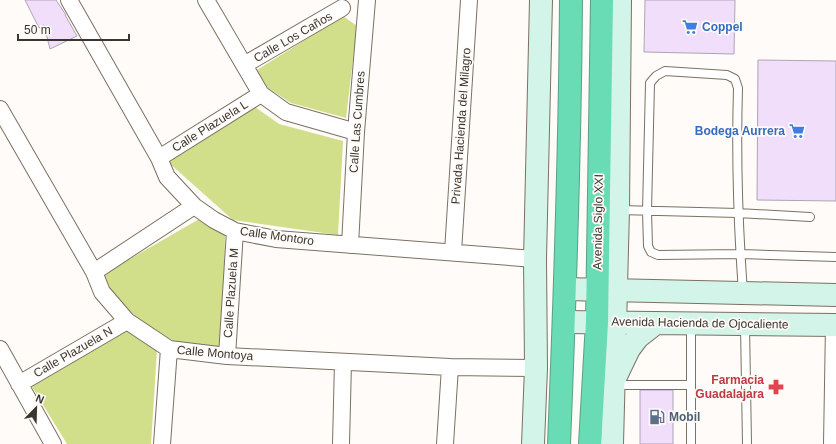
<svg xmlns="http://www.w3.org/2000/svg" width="836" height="444" font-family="Arial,sans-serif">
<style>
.green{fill:#d1de8a}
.building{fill:#f0defb;stroke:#afa4b6}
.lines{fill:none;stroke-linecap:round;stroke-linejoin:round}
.lane-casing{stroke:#7c7061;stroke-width:10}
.street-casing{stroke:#7c7061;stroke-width:18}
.secondary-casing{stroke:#7c7061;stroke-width:24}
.highway-casing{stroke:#59a186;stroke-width:24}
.lane{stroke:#fff;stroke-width:8}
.street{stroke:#fff;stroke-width:16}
.secondary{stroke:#d2f4e9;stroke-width:22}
.highway{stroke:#69dbb5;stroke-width:22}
.labels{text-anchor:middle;stroke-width:3.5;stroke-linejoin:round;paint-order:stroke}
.shop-label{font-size:12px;font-weight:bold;fill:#366cbe;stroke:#fefbf8;text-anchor:start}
.street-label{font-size:12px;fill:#3b352f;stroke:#fefbf8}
.health-label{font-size:12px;font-weight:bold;fill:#be3a42;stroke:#fefbf8;text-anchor:end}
.service-label{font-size:12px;font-weight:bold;fill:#4e5e75;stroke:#fefbf8;text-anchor:start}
</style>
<rect width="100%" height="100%" fill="#fefbf8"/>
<!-- green -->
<path class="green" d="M343,16L357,26L346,118L291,103L268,88L257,70Z
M255,107L279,124L343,141L338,235L233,220L168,162Z
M201,218L225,235L223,351L177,343L137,318L110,290L104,274Z
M127,330L157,350L151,444H67L31,385Z"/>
<!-- building -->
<path class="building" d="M25,0H56L66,15H65L77,36L50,49L44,25L39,28Z
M645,0H735L734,54L644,52Z
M758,60L836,61V201L757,200Z
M640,390H673V444H640Z"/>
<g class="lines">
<defs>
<path id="lane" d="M619,210L738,213L810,217
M743,292C738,224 736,156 738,88L735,79L727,75L665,71L656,76L650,83L647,211L648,246L651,252L658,255L741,254L836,257
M745,325L747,444
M614,385H691
M691,444V324"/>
<path id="street" d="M69,0L159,158L167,177L194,206L214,220L235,231L276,239L535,259
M206,0L261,94L286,112L356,132
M244,65L342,8
M0,109L94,272L102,292L127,321L169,349L227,356L450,367L536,368
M159,158L261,94
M350,245L356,132L367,0
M453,252L469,0
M94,272L194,206
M0,349L53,444
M227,356L235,231
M19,384L127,321
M162,444L169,349
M341,444L343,362
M445,444L450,367
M832,444L834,325"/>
<path id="secondary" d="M565,289L836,295
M564,322L836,325
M616,376L629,349L638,337L656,323
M533,444L536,368L535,259L541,0
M612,444L618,210L620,0"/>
<path id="highway" d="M559,444C565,296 570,148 571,0
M590,444L597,322L602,0"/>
</defs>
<!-- lane casing -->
<use href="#lane" class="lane-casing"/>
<!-- street casing -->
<use href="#street" class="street-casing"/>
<!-- secondary casing -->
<use href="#secondary" class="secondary-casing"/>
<!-- highway casing -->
<use href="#highway" class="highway-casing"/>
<!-- lane -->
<use href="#lane" class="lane"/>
<!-- street -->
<use href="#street" class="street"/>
<!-- secondary -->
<use href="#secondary" class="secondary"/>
<!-- highway -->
<use href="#highway" class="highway"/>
</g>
<!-- icons -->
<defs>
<symbol id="supermarket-bare" viewBox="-9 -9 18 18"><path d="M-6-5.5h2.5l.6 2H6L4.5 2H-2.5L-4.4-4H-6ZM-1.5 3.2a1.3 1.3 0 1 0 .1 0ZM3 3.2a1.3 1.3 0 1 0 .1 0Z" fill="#3f7fe0" stroke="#fefbf8" stroke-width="2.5" paint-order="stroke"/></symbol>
<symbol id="pharmacy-bare" viewBox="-9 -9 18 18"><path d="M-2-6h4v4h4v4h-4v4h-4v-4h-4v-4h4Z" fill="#e0444e" stroke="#fefbf8" stroke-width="2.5" paint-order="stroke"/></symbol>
<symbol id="fuel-bare" viewBox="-9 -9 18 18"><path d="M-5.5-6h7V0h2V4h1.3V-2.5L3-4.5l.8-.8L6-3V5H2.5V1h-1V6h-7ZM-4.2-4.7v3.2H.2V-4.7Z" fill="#5c6f8a" stroke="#fefbf8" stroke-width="2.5" paint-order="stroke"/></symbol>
</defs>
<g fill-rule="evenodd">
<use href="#supermarket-bare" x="679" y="16" width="22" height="22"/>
<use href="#supermarket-bare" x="786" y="120" width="22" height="22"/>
<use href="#pharmacy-bare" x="765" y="376" width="22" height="22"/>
<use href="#fuel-bare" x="646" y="406" width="22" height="22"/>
</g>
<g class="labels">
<!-- shop labels -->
<g class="shop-label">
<text x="702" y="31">Coppel</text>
<text x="785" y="135" text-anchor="end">Bodega Aurrera</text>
</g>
<!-- street labels -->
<g class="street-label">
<text transform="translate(293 37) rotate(-30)" y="4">Calle Los Caños</text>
<text transform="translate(357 122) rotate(-86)" y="4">Calle Las Cumbres</text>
<text transform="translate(210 126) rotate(-32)" y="4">Calle Plazuela L</text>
<text transform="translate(461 126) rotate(-86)" y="4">Privada Hacienda del Milagro</text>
<text transform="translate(598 222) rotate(-89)" y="4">Avenida Siglo XXI</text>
<text transform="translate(277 236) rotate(8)" y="4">Calle Montoro</text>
<text transform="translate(231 293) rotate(-86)" y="4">Calle Plazuela M</text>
<text transform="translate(700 323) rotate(1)" y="4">Avenida Hacienda de Ojocaliente</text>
<text transform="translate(73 352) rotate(-30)" y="4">Calle Plazuela N</text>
<text transform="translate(215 353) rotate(5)" y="4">Calle Montoya</text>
</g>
<!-- health labels -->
<g class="health-label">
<text x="764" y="384">Farmacia<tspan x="764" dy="14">Guadalajara</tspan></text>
</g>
<!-- service labels -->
<g class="service-label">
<text x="669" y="421">Mobil</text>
</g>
</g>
<!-- north arrow -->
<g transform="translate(36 408) rotate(23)" stroke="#fefbf8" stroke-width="3" paint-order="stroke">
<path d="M0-3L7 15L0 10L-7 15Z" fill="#3b352f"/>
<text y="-6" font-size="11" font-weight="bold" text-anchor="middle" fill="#3b352f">N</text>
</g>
<!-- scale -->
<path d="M18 34v6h111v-6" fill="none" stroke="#3b352f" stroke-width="2"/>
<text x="24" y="34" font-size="12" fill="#3b352f" stroke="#fefbf8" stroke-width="3" paint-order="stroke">50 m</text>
</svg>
